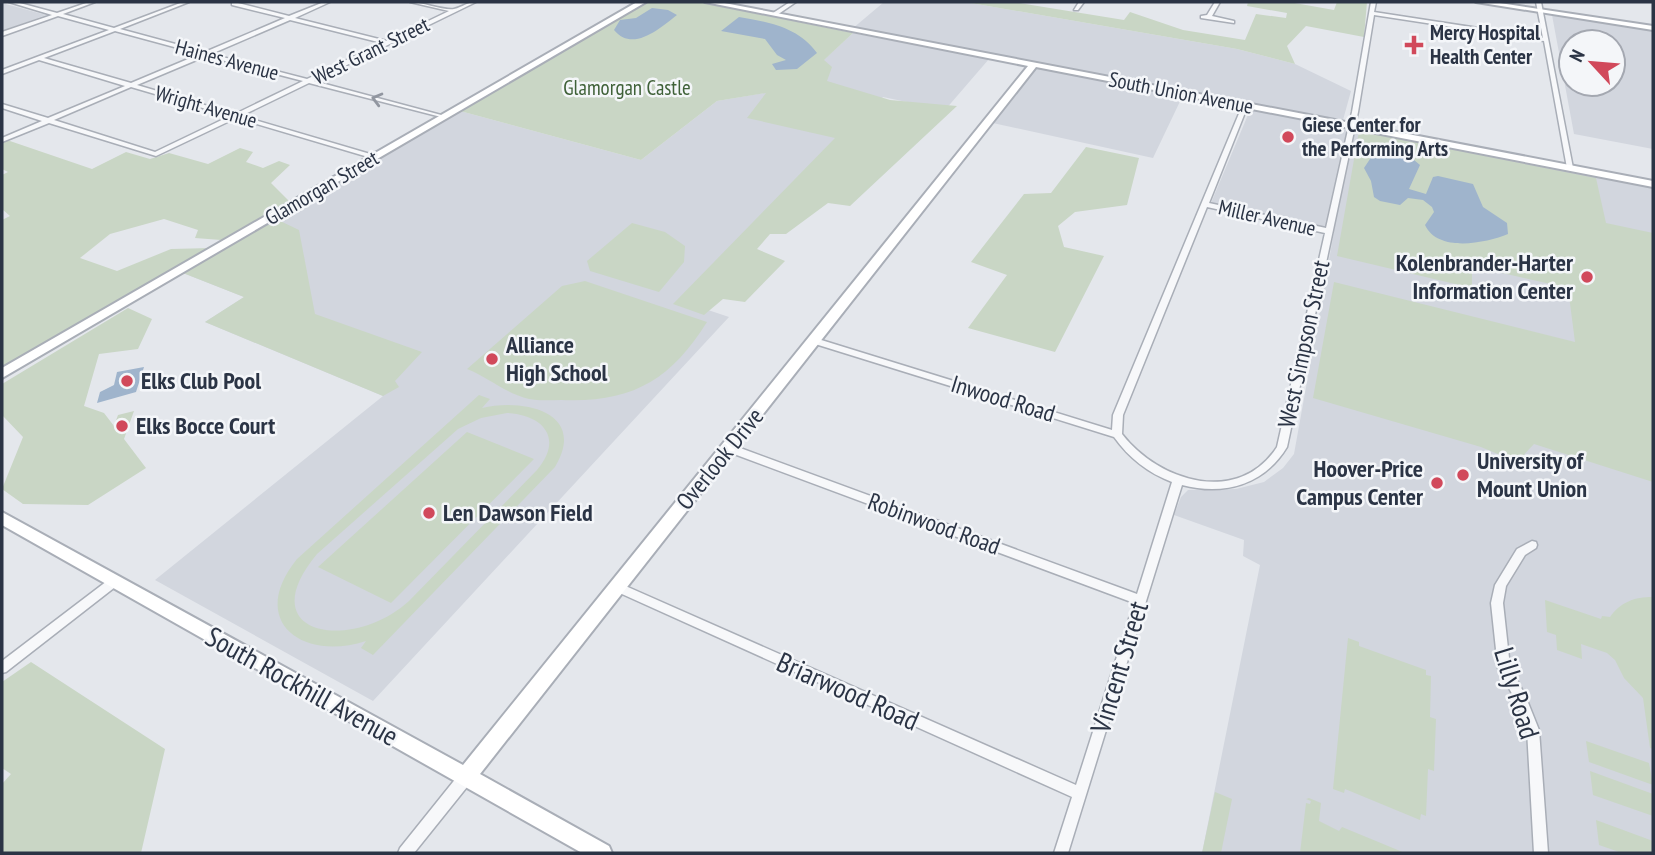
<svg xmlns="http://www.w3.org/2000/svg" width="1655" height="855" font-family="'PT Sans Narrow',sans-serif">
<style>
.built{fill:#d2d6de;fill-rule:evenodd}
.green{fill:#c9d6c5;fill-rule:evenodd}
.water{fill:#9fb4cc}
.lines{fill:none;stroke-linecap:round;stroke-linejoin:round}
.street-casing{stroke:#a9aeb7;stroke-width:3}
.secondary-casing{stroke:#a9aeb7;stroke-width:4}
.street{fill:#f7f8fa;fill-rule:evenodd}
.secondary{fill:#fff;fill-rule:evenodd}
.oneway{stroke:#9196a0}
.poi-dot{fill:#d1495b;stroke:#f4f6f9;stroke-width:2.5}
.labels{text-anchor:middle;stroke-width:5;stroke-linejoin:round;paint-order:stroke}
.far-poi-label{font-size:21px;font-weight:bold;fill:#2b3445;stroke:#f4f6f9;text-anchor:start}
.far-street-label{font-size:21px;fill:#2b3445;stroke:#f4f6f9}
.far-park-label{font-size:21px;fill:#3f6138;stroke:#f4f6f9}
.poi-label{font-size:24px;font-weight:bold;fill:#2b3445;stroke:#f4f6f9;text-anchor:start}
.street-label{font-size:24px;fill:#2b3445;stroke:#f4f6f9}
.near-street-label{font-size:28px;fill:#2b3445;stroke:#f4f6f9}
</style>
<rect width="100%" height="100%" fill="#e4e7ec"/>
<!-- built -->
<path class="built" d="M884,2H965L1237,49L1295,64L1351,91L1343,120L1084,73L1184,93L1153,158L988,122L1034,64L852,29Z
M2,3L46,15L2,31Z
M1552,15L1653,29V149L1574,134ZM1571,42H1613V84H1571Z
M853,33L989,59L945,110L883,97L681,301L729,317L373,701L155,580L383,396L205,322L244,297L183,273L460,111L641,160L717,101L793,88Z
M1250,110L1653,188V853H1202L1260,565L1243,556L1244,540L1174,515L1181,497L1188,490L1236,489L1264,482L1283,468L1294,454L1334,232L1211,203Z"/>
<!-- green -->
<path class="green" d="M647,2H698L853,33L824,60L832,67L827,81L890,100L957,106L850,206L828,203L786,234H770L757,249L785,261L745,302L723,299L704,315L673,304L835,138L747,118L766,93L717,101L641,160L460,111Z
M965,2H1013L1124,20L1130,12L1183,30L1245,40L1256,14L1286,18L1287,13L1247,6L1248,2H1289L1334,10L1337,2H1367L1364,37L1306,26L1287,46L1295,64L1237,49Z
M1359,131L1596,178L1606,223L1653,233V482L1534,444L1517,462L1481,447L1313,398L1334,282L1575,342L1568,288L1472,266V288L1337,256Z
M7,140L92,169L126,152L150,159L169,153L208,164L240,148L253,152L246,162L263,168L279,161L290,165L271,183L289,201L221,240L195,238L198,230L164,219L110,234L80,258L117,271L171,249L211,248L2,367V220L10,216L2,209V175L8,172L2,169V143Z
M1086,147L1139,158L1127,205L1075,212L1058,226L1064,247L1104,256L1055,352L968,328L1007,275L971,262L1024,194L1051,193Z
M276,219L299,230L315,314L422,352L395,381L399,387L383,396L205,322L244,297L183,273Z
M632,223L665,232L685,246L684,262L659,292L590,271L587,261Z
M585,281L707,322C670,381 631,403 561,400C551,400 539,401 529,399C506,394 488,377 467,369L562,286Z
M128,308L152,319L138,349L99,354L84,406L104,413L114,426L118,415L134,411L124,439L146,468L88,505L23,504L2,489L23,437L2,415V384Z
M479,395L490,399L482,408C523,398 588,412 555,467L373,655L361,648L366,641C302,662 247,621 297,559ZM507,413C543,415 564,438 537,470L409,601C352,653 249,636 317,554L458,429L481,418Z
M467,432L534,459L391,603L318,567Z
M1653,597V749L1650,748L1643,698L1624,678L1615,660L1607,653L1581,644L1582,659L1557,650L1556,635L1547,632L1545,600L1601,619L1602,616L1610,617C1621,602 1634,597 1653,597Z
M1348,638L1359,642V646L1426,670V675L1431,676L1430,717L1436,719L1434,771L1428,769L1426,816L1421,814L1420,820L1345,789L1344,793L1333,789Z
M31,662L165,749L141,853H2V784L11,774L2,768V682Z
M1586,741L1649,763L1653,785L1589,762Z
M1590,771L1653,794V816L1593,795Z
M1215,792L1232,799L1221,853H1202Z
M1309,798L1321,803L1319,821L1339,831L1342,827L1405,853H1300L1306,803L1310,804L1311,801L1306,799Z
M1596,820L1653,841V853H1622L1599,845Z"/>
<!-- water -->
<path class="water" d="M652,8L668,10L677,15C660,28 633,53 614,30L620,20L636,18Z
M739,17C769,22 798,27 817,53L797,69L776,70L772,64L786,60L777,55L765,39L721,31Z
M1381,146L1408,155L1420,165L1409,189L1426,194L1433,177L1438,176L1473,184L1483,207L1507,223L1508,234C1486,243 1438,253 1425,225L1434,212L1432,207L1423,200L1408,198L1400,205L1380,201L1374,197L1371,181L1364,168L1370,159L1371,148Z
M144,367L136,392L97,403L100,392L114,385L117,372Z"/>
<g class="lines">
<defs>
<path id="street" d="M9,2H16L57,13L89,2H95L63,14L114,28L183,2H189L120,29L205,52L285,18L232,5V3L234,2L289,16L324,2H330L295,18L387,41L449,11L410,2C422,2 445,11 454,9C463,7 467,2 476,2L314,81L445,116V118L309,83L241,116L377,156L378,157L375,159L236,118L156,156L49,123L2,142V138L42,121L2,108V104L48,118L125,86L39,60L2,74V70L109,30L58,16L2,36V32L52,15ZM290,20L382,43L307,79L211,54ZM115,31L200,54L131,83L44,58ZM206,56L303,81L235,114L137,85ZM131,87L230,116L155,152L54,120Z
M790,2H796L777,15H773V13Z
M1079,2H1084L1078,10H1074Z
M1215,2H1220L1212,16L1234,21V23L1201,18V16L1207,15Z
M1371,2H1376L1374,12L1543,38L1536,2H1541L1573,168L1570,170L1567,168L1544,41L1374,15L1358,112L1287,447C1264,485 1224,496 1182,485L1068,853H1054L1072,797L613,590L611,587L613,584L617,582L621,584L1076,785L1134,603L726,451L724,448L726,445H732L1137,594L1172,482C1148,473 1129,458 1114,437L812,343L811,341L812,339H818L1112,430L1113,415L1243,104L1248,105L1209,203L1326,228L1352,112ZM1207,207L1325,233L1277,447C1239,506 1159,482 1122,434L1123,415Z
M1532,541L1536,542L1537,545L1536,548L1525,555L1506,586L1503,603L1510,667L1525,695L1539,730L1548,853H1534L1527,730L1516,701L1498,668L1491,603L1495,585L1517,549Z
M115,576L119,578L121,581L119,584L6,672L2,673V661L111,578Z
M466,770L471,772L473,777L471,782L414,853H398L400,848L461,772Z"/>
<path id="secondary" d="M637,2H646L2,378V368Z
M705,2H719L1653,181V187L1036,67L480,774L609,846L612,853H582L2,525V512L463,765L1028,66Z
M1476,2H1493L1653,26V30Z"/>
</defs>
<!-- street casing -->
<use href="#street" class="street-casing"/>
<!-- secondary casing -->
<use href="#secondary" class="secondary-casing"/>
<!-- street -->
<use href="#street" class="street"/>
<!-- secondary -->
<use href="#secondary" class="secondary"/>
</g>
<!-- one-way arrows -->
<defs><path id="oneway-chevron" d="M-2-3.5L2.5 0L-2 3.5" fill="none" stroke-width="1.6" stroke-linecap="round" stroke-linejoin="round" transform="scale(1.75)"/></defs>
<use class="oneway" href="#oneway-chevron" transform="translate(377 99) rotate(-165)"/>
<!-- markers -->
<g class="poi-dot">
<path d="M1410.5 34.5h7v7h7v7h-7v7h-7v-7h-7v-7h7z"/>
<circle cx="1288" cy="137" r="7"/>
<circle cx="1587" cy="277" r="7"/>
<circle cx="492" cy="359" r="7"/>
<circle cx="127" cy="381" r="7"/>
<circle cx="122" cy="426" r="7"/>
<circle cx="1463" cy="475" r="7"/>
<circle cx="1437" cy="483" r="7"/>
<circle cx="429" cy="513" r="7"/>
</g>
<g class="labels">
<!-- far-poi labels -->
<g class="far-poi-label">
<text x="1430" y="40">Mercy Hospital<tspan x="1430" dy="24">Health Center</tspan></text>
<text x="1302" y="132">Giese Center for<tspan x="1302" dy="24">the Performing Arts</tspan></text>
</g>
<!-- far-street labels -->
<g class="far-street-label">
<text transform="translate(371 51) rotate(-26)" y="7">West Grant Street</text>
<text transform="translate(227 60) rotate(15)" y="7">Haines Avenue</text>
<text transform="translate(1181 93) rotate(11)" y="7">South Union Avenue</text>
<text transform="translate(206 107) rotate(16)" y="7">Wright Avenue</text>
<text transform="translate(322 188) rotate(-30)" y="7">Glamorgan Street</text>
<text transform="translate(1267 218) rotate(13)" y="7">Miller Avenue</text>
</g>
<!-- far-park labels -->
<g class="far-park-label">
<text x="627" y="95">Glamorgan Castle</text>
</g>
<!-- poi labels -->
<g class="poi-label">
<text x="1573" y="271" text-anchor="end">Kolenbrander-Harter<tspan x="1573" dy="28">Information Center</tspan></text>
<text x="506" y="353">Alliance<tspan x="506" dy="28">High School</tspan></text>
<text x="141" y="389">Elks Club Pool</text>
<text x="136" y="434">Elks Bocce Court</text>
<text x="1477" y="469">University of<tspan x="1477" dy="28">Mount Union</tspan></text>
<text x="1423" y="477" text-anchor="end">Hoover-Price<tspan x="1423" dy="28">Campus Center</tspan></text>
<text x="443" y="521">Len Dawson Field</text>
</g>
<!-- street labels -->
<g class="street-label">
<text transform="translate(1304 344) rotate(-78)" y="8">West Simpson Street</text>
<text transform="translate(1003 399) rotate(17)" y="8">Inwood Road</text>
<text transform="translate(720 459) rotate(-51)" y="8">Overlook Drive</text>
<text transform="translate(934 524) rotate(20)" y="8">Robinwood Road</text>
</g>
<!-- near-street labels -->
<g class="near-street-label">
<text transform="translate(1119 667) rotate(-73)" y="10">Vincent Street</text>
<text transform="translate(302 686) rotate(29)" y="10">South Rockhill Avenue</text>
<text transform="translate(848 691) rotate(24)" y="10">Briarwood Road</text>
<text transform="translate(1517 693) rotate(73)" y="10">Lilly Road</text>
</g>
</g>
<!-- border -->
<rect width="1655" height="855" fill="none" stroke="#2b3445" stroke-width="7"/>
<!-- north arrow -->
<g transform="translate(1592 63) rotate(296)"><circle r="33" fill="#f4f6f9" stroke="#a4a8b1" stroke-width="2"/>
<path d="M0-5L12 26L0 18L-12 26Z" fill="#d1495b"/>
<text y="-10" font-size="19" font-weight="bold" text-anchor="middle" fill="#2b3445">N</text>
</g>
</svg>
